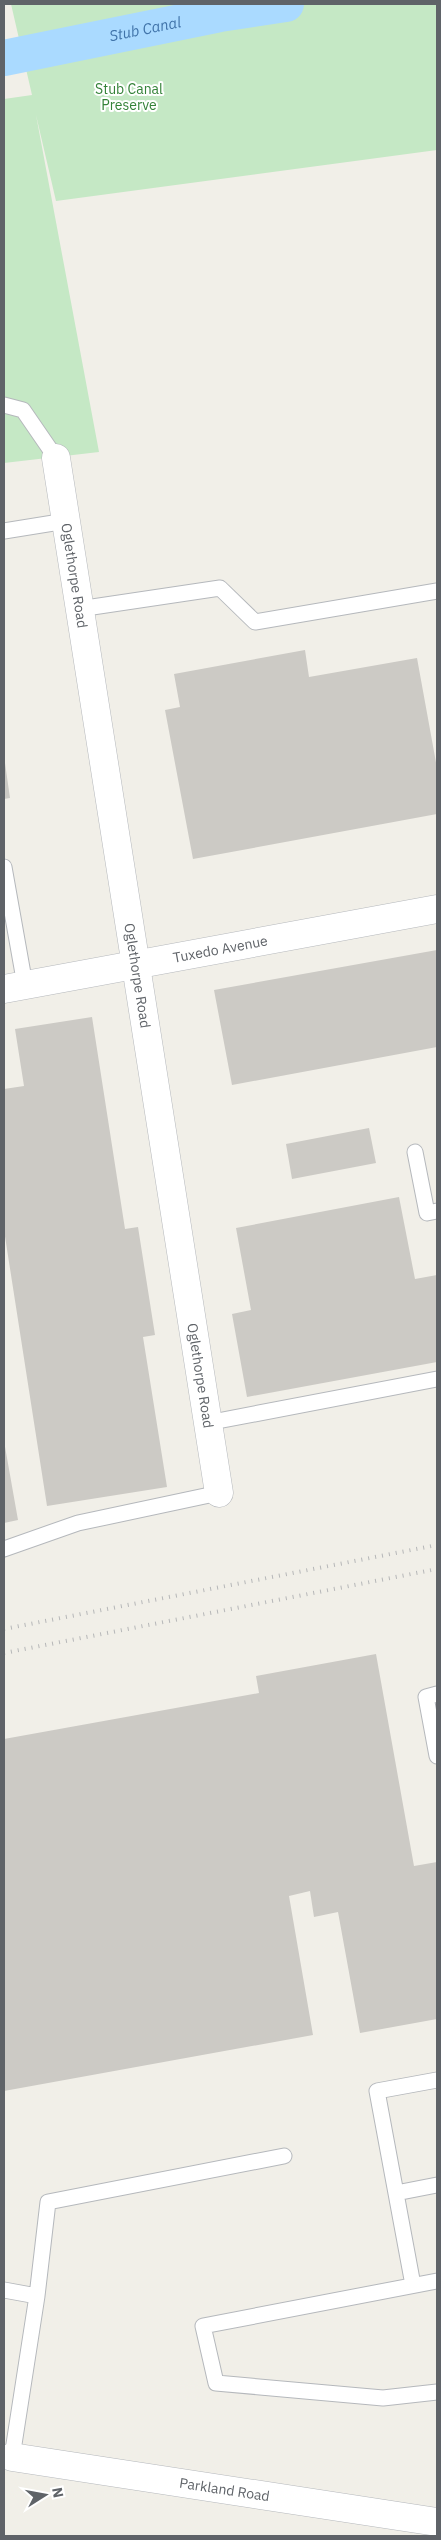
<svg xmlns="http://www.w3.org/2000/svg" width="441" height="2540" font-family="'IBM Plex Sans',sans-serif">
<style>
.green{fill:#c5e8c5}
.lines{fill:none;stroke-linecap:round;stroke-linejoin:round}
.canal{stroke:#aadaff;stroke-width:36}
.building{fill:#cccac5}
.lane-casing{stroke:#b5b8bc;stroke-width:17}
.street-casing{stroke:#b5b8bc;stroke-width:29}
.lane{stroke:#fff;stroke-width:15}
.street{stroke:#fff;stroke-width:28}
.rail{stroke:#b6b7b8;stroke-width:4;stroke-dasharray:1 6;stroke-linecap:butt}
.labels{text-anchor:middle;stroke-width:4;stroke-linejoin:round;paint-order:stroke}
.park-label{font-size:14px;fill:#348238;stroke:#fff}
.street-label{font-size:14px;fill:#5f6368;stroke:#fff}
.water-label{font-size:15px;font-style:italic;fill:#4174aa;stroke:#fff}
</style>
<rect width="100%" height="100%" fill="#f1efe8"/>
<!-- green -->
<path class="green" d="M11,4H437V150L56,201L36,115L99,452L4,463V99L32,95Z"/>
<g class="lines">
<!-- canal -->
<path class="canal" id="s1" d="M4,58L220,14L286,4"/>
</g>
<!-- building -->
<path class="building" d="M305,650L309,677L417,658L437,768V814L193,859L165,710L180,707L174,674Z
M5,763L10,798L4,799V764Z
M437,950V1047L232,1085L214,990Z
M92,1017L125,1229L138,1227L155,1335L143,1337L167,1487L47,1506L4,1230V1089L24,1086L15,1029Z
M369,1128L376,1163L292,1179L286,1144Z
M399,1197L415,1279L437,1275V1362L247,1397L232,1314L251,1310L236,1228Z
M4,1441L18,1520L4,1523Z
M376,1654L414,1866L437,1862V2019L360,2033L338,1912L314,1917L310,1891L289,1896L313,2035L4,2091V1739L259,1693L256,1676Z"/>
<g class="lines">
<defs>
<path id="lane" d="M4,405L23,410L56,458
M4,531L66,521
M79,609L220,588L255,622L437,591
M4,867L25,985
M415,1152L427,1213L437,1211
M207,1423L437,1379
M4,1549L78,1523L219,1493
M437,1694L426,1697L437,1756
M396,2193L437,2185
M437,2281L203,2326L216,2383L383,2398L437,2392
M413,2285L377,2091L437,2080
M4,2290L37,2296L12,2457
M37,2296L48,2202L284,2156"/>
<g id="street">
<path id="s2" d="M56,458L219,1493"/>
<path id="s3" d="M4,989L437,909"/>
<path id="s4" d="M12,2457L437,2522"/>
</g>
</defs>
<!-- lane casing -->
<use href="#lane" class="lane-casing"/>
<!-- street casing -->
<use href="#street" class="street-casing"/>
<!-- lane -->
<use href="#lane" class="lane"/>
<!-- street -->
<use href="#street" class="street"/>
<!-- rail -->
<path class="rail" d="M4,1629L437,1545
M4,1653L437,1569"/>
</g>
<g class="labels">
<!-- park labels -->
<g class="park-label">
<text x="129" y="94">Stub Canal<tspan x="129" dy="16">Preserve</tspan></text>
</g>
<!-- street labels -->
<g class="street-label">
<text dy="5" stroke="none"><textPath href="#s2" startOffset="119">Oglethorpe Road</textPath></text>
<text dy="5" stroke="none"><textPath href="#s3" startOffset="220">Tuxedo Avenue</textPath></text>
<text dy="5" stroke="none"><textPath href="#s2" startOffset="524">Oglethorpe Road</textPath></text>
<text dy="5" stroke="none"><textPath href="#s2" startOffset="929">Oglethorpe Road</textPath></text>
<text dy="5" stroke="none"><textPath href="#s4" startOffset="215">Parkland Road</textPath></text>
</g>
<!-- water labels -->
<g class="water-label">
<text dy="5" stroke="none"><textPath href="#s1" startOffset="144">Stub Canal</textPath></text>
</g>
</g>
<!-- border -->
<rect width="441" height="2540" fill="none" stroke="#5f6368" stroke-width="10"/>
<!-- north arrow -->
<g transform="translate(45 2495) rotate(79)" stroke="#ffffff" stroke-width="4" paint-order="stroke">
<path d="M0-4L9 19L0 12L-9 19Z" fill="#5f6368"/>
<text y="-8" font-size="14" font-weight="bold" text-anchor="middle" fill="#5f6368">N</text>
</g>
</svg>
